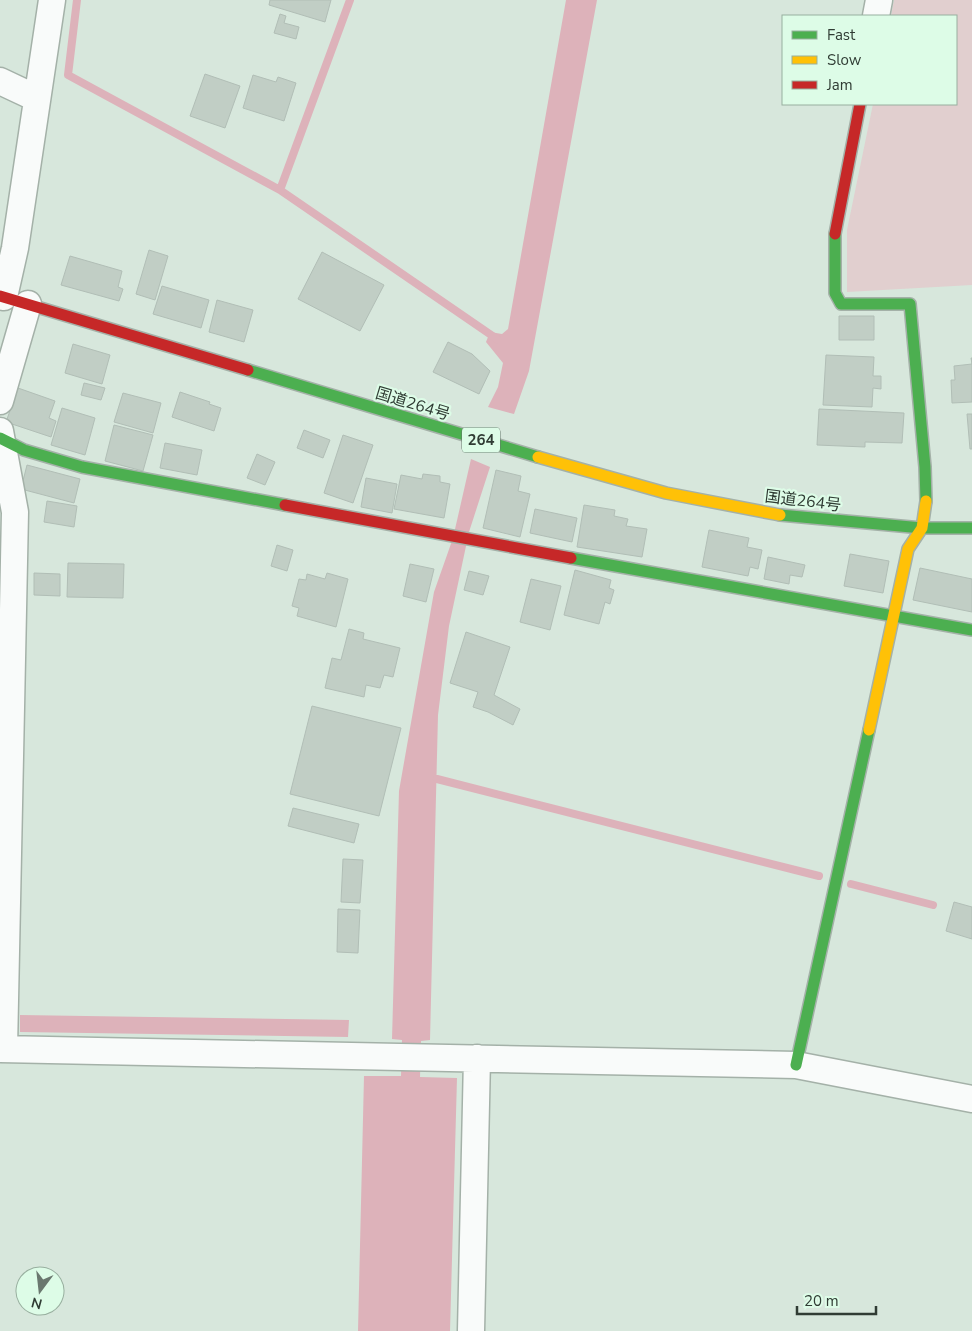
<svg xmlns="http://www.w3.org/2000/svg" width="972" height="1331" font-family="'Nunito Sans','Noto Sans JP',sans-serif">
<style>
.green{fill:#e1cfcf}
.water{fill:#ddb2ba}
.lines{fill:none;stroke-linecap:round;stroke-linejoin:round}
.stream{stroke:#ddb2ba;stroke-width:8}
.building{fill:#c1cec5;stroke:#b1beb6}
.street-casing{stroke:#a4b1a8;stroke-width:29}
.fast-casing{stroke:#a4b1a8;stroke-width:14}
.slow-casing{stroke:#a4b1a8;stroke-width:14}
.jam-casing{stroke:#a4b1a8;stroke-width:14}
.street{stroke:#f9fbfa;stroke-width:26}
.fast{stroke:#4caf50;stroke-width:11}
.slow{stroke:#ffc107;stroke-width:11}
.jam{stroke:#c62828;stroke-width:11}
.labels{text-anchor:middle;stroke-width:4.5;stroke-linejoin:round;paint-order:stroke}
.shield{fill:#ddfce7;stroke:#64766a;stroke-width:1}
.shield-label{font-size:15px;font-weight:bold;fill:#303c34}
.street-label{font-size:16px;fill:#303c34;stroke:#ddfce7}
</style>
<rect width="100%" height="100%" fill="#d7e7dc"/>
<!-- green -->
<path class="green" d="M894,0H972V285L847,292V230L873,104H956V16H891Z"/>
<!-- water -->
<path class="water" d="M566,0H597L529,371L514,414L488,407L498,387L503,363L486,342L490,332L502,334L508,329Z
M471,459L490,467L469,532L449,626L438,715L430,1040L421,1041L420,1077L457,1078L450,1331H358L364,1076H401L402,1040L392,1039L399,791L434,592L453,538Z
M20,1015L349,1020L348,1037L20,1032Z"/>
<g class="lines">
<!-- stream -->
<path class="stream" d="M77,0L68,75L280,190L497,339
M280,190L350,0
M437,779L819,876
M851,884L933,905"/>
</g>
<!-- building -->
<path class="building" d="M270,0H331L325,22L269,5Z
M280,14L286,16L284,23L299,27L296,39L274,33Z
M205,74L240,86L225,128L190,116Z
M253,75L276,82L278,77L296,83L284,121L243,108Z
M149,250L168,256L155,300L136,294Z
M322,252L384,285L360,331L298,299Z
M70,256L122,271L118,287L123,289L119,301L61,285Z
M162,286L209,300L201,328L153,314Z
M217,300L253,310L244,342L209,332Z
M839,316H874V340H839Z
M448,342L472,354L490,371L479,394L433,372Z
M73,344L110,355L102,384L65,373Z
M826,355L874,357L873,376H881V389L873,388L872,407L823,405Z
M971,358H972V402L952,403L951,380H955L954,366L972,364Z
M84,383L105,388L101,400L81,395Z
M18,388L55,401L49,418L56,421L51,437L6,422Z
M180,392L210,402L209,404L221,408L214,431L172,417Z
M123,393L161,403L153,433L114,422Z
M62,408L95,418L85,455L51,445Z
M819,409L904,413L902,443L865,442V447L817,445Z
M967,414H972V449H970Z
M114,425L153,435L143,471L105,461Z
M304,430L330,440L323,458L297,448Z
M343,435L373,445L353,503L324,493Z
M165,443L202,450L197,475L160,468Z
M257,454L275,462L265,485L247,478Z
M27,465L80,479L74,503L21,489Z
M496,470L521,476L518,491L530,494L520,537L483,528Z
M423,474L440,476V482L450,484L444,518L394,509L401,475L422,479Z
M366,478L397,484L392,513L361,507Z
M47,501L77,506L74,527L44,522Z
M584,505L615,510L614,516L628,519L626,526L647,529L642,557L577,547Z
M535,509L577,518L572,542L530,533Z
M709,530L749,538L747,547L762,550L758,569L750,567L748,576L702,567Z
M277,545L293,550L287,571L271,566Z
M850,554L889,561L883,593L844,586Z
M768,557L805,565L802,577L790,575L789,584L764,579Z
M68,563L124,564L123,598L67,597Z
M410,564L434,569L426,602L403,596Z
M920,568L972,579V612L913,600Z
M575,570L611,580L609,588L614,590L610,604L605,602L599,624L564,615Z
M469,571L489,576L483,595L464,590Z
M34,573L60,574V596L34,595Z
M327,573L348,579L336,627L297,616L299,608L292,606L299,579L306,580L307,574L325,579Z
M531,579L561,586L550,630L520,622Z
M349,629L364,633L363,639L400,648L393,677L384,675L380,688L366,685L364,697L325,688L332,658L341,660Z
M466,632L510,647L494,695L520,709L513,725L488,712L473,707L478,692L450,683Z
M312,706L401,728L379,816L290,794Z
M293,808L359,824L354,843L288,826Z
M343,859L363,860L360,903L341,902Z
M954,902L972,907V939L946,931Z
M338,909L360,910L358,953L337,952Z"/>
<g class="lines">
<defs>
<path id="street" d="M876,16L879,0
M0,81L36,98
M4,297L15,248L52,0
M0,401L28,304
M0,431L15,512L4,1049
M0,1049L796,1065L972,1099
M471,1331L477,1058"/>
<path id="fast" d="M835,234V293L841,304H910L925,467L926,501
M248,370L538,457
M0,438L24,450L82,467L285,505
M780,515L922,528H972
M571,558L972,630
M796,1065L869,730"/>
<path id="slow" d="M538,457L666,493L780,515
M869,730L908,549L922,528L926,501"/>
<path id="jam" d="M835,234L860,104
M0,296L248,370
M285,505L571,558"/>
</defs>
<!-- street casing -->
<use href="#street" class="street-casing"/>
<!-- fast casing -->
<use href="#fast" class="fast-casing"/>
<!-- slow casing -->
<use href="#slow" class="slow-casing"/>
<!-- jam casing -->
<use href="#jam" class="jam-casing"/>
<!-- street -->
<use href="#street" class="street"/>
<!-- fast -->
<use href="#fast" class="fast"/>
<!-- slow -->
<use href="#slow" class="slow"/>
<!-- jam -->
<use href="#jam" class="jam"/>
</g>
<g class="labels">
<!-- shield labels -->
<rect class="shield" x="462" y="427.5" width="38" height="25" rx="4"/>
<g class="shield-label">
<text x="481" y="445">264</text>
</g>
<!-- street labels -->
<g class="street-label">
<text transform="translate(413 403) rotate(17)" y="6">国道264号</text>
<text transform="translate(803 500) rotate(7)" y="6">国道264号</text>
</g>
</g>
<!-- legend -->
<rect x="782" y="15" width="175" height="90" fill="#ddfce7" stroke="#98af9f"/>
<rect x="792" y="31" width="25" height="8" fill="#4caf50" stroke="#98af9f"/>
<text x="827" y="40" font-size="15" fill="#303c34">Fast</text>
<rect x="792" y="56" width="25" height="8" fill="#ffc107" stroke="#98af9f"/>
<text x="827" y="65" font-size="15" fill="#303c34">Slow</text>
<rect x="792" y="81" width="25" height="8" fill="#c62828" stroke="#98af9f"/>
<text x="827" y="90" font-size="15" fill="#303c34">Jam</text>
<!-- north arrow -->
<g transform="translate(40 1291) rotate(195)"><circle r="24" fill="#ddfce7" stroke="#98af9f"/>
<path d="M0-4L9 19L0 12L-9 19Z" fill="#6a786f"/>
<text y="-8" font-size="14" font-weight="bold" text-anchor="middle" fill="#303c34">N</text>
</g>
<!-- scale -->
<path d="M797 1306v8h79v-8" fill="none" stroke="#303c34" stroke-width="2.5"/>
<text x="804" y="1306" font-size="15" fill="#303c34" stroke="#ddfce7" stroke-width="4" paint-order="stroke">20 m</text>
</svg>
